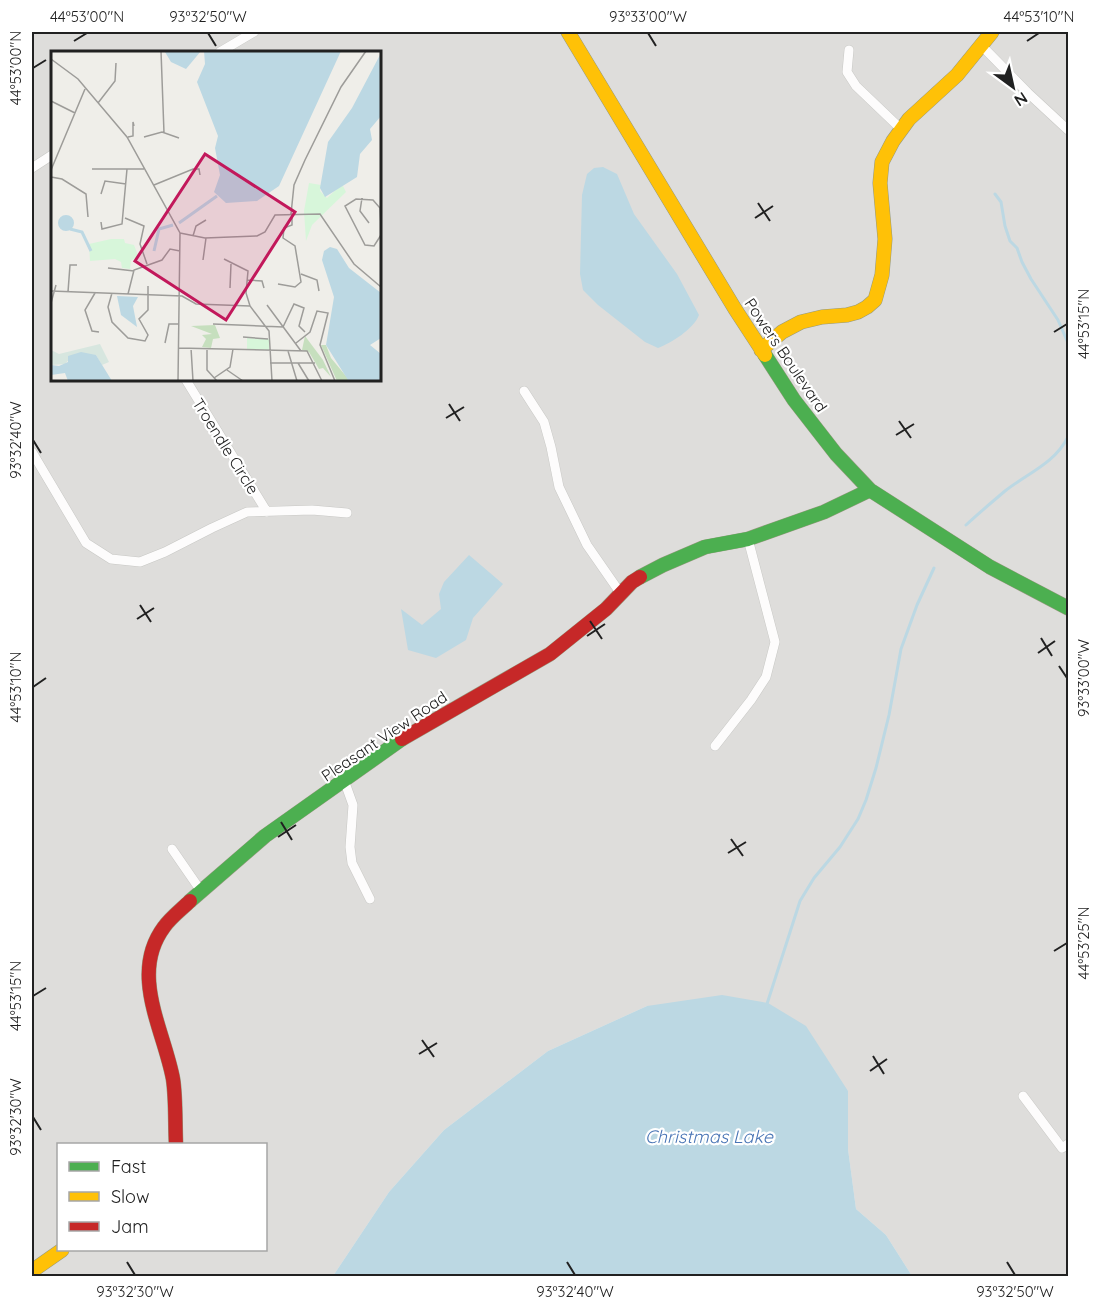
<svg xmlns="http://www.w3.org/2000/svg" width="1100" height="1308" font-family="Quicksand,sans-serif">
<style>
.residential{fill:#dedddb;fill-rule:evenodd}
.water{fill:#bcd8e3}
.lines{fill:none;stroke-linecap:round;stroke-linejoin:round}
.stream{stroke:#bcd8e3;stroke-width:3}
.street-casing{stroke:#c8c8c5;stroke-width:10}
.fast-casing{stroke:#969a7f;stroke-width:15}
.slow-casing{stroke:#969a7f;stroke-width:15}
.jam-casing{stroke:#969a7f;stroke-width:15}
.street{stroke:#fdfcfc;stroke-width:9}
.fast{stroke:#4caf50;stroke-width:14}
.slow{stroke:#ffc107;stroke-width:14}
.jam{stroke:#c62828;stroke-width:14}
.ticks{fill:none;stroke:#212121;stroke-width:2}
.labels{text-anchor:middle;stroke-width:4.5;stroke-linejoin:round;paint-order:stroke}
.street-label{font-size:16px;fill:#212121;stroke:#fff}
.water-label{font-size:18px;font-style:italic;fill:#4874b5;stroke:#fff}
.inset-river{fill:none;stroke:#bcd8e3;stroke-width:3}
.inset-road{fill:none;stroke:#9d9c99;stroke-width:1.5}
.view{fill:#c2185b;fill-opacity:0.15;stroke:#c2185b;stroke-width:3}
.inset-edge{fill:none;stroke:#212121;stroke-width:3}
.neatline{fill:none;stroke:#212121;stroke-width:2}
.ticks-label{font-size:15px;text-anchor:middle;fill:#212121}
</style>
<rect width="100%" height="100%" fill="#efeee9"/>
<!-- residential -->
<path class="residential" d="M32,32H1068V1276H912L886,1235L856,1209L848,1149V1091L647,1006L548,1051L444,1130L389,1192L333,1276H32ZM52,52H380V380H52ZM58,1144H266V1250H58Z"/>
<!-- water -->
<path class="water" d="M603,167L617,174L634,214L677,274L699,315C694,329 671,343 658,348L645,342L598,305L583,290L580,274L582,195L587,174L594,168Z
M469,555L503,584L473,618L466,640L436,658L408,650L401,609L422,625L441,609L439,594L444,582Z
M722,995L768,1003L806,1026L848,1091V1149L856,1209L886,1235L912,1276H333L389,1192L444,1130L548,1051L647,1006Z"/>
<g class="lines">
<!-- stream -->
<path class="stream" d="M995,194L1001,202L1005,226L1010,241L1017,248L1022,262L1031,279L1058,320L1068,343
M966,525C979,513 992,502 1005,491C1028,473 1054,464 1068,437
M766,1007L800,901L814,878L840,847L858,819L866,800L876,768L889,715L901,649L917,605L934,568"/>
<defs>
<path id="street" d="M981,45L1028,93L1068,130
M849,50L847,72L856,86L901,129
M220,52L254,32
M32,168L52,155
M186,380L267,512
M524,391L544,422L551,447L559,487L587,545L621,594
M32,452L86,543L111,559L140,562L165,552L212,528L247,512L312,510L347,513
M715,746L751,700L766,677L775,642L748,539
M344,780L353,805L350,847L352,863L370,899
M172,849L201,891
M1023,1096L1062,1148L1068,1144"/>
<path id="fast" d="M765,355L794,400L836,454L870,490L990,567L1068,608
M640,577L663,565L705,547L748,539L824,512L870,490
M190,901L265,836L402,739"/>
<path id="slow" d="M568,32L735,309L765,355
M761,350L782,332L801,322L822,317L847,315L858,312L867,307L875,300L882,275L885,239L880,183L882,162L893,141L909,119L957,75L992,32
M32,1271L62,1250"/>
<path id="jam" d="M402,739L550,654L606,609L632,582L640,577
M176,1144C175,1124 176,1098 173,1079C164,1030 129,974 164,927C171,917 182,909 190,901"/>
</defs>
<!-- street casing -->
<use href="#street" class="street-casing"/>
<!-- fast casing -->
<use href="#fast" class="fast-casing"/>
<!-- slow casing -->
<use href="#slow" class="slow-casing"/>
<!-- jam casing -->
<use href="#jam" class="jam-casing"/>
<!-- street -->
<use href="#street" class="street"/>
<!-- fast -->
<use href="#fast" class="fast"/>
<!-- slow -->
<use href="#slow" class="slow"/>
<!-- jam -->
<use href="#jam" class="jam"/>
</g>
<!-- ticks -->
<path class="ticks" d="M208,33L216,46M648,33L656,46M74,41L87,33M1027,41L1039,33M33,68L46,60M758,203L770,221M755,218L773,206M1054,332L1067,324M449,404L460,421M446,418L464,407M899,421L911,438M896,435L914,424M33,440L41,453M140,605L151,622M137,619L154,608M590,621L602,639M587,636L605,624M1041,638L1052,656M1038,653L1055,641M1059,666L1067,678M33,687L46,678M281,822L292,840M278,837L296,825M731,839L743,856M728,853L746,842M1054,951L1067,943M33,996L46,988M422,1040L434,1057M419,1054L437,1043M873,1056L884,1074M870,1071L887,1059M33,1117L41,1130M127,1262L135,1275M567,1262L575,1275M1007,1262L1015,1275"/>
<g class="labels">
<!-- street labels -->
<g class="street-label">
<text transform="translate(786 355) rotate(56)" y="6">Powers Boulevard</text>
<text transform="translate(226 446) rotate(58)" y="6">Troendle Circle</text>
<text transform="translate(384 736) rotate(-34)" y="6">Pleasant View Road</text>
</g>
<!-- water labels -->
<g class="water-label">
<text x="709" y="1143">Christmas Lake</text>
</g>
</g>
<!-- overview -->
<g transform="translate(51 51)">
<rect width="330" height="330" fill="#efeee9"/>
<path d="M164,274L169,287L162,288L160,297L151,296L155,288L151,284L161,283L140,275ZM254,285L272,309L280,326L272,317L268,318L258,301L251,299ZM270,294H275L280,307L299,330H286Z" fill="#c6dfbe"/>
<path d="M49,293L58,311L51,314L45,304H22L14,313L0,314V299L8,303Z" fill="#d7e6df"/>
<path d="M258,132L270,134L269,140L276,147L288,136L292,135L295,141L261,174L255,190L253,160ZM60,188H73L74,192L83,194L88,207L80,209L79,218L71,217L70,211L64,208L39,210L38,193ZM196,287L218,288V299L196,298Z" fill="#d7f6da"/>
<path d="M150,0L135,18L120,11L114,1ZM153,0H290L228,135L206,150L175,152L163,141L169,124L164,97L167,85L146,31L154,13ZM330,2V65L319,78L321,89L309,103L306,126L274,146L269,137L277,91L301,57ZM7 172a8 8 0 1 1 16 0a8 8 0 1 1-16 0ZM279,196L286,198L298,217L330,242V287L319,294L330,303V330L297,329L275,294L283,246L271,209L273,200ZM66,245L87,246L82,255L86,276L70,264ZM30,301L45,304L61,330H17L14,322L0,324V314L8,315L17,311V305Z" fill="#bcd8e3"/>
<path class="inset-river" d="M128,172L166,145M19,178L31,181L40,200M103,200L108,178L122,174"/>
<path class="inset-road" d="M110,0L113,82M0,8L27,28L76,86L129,182L127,330M0,50L24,62M47,52L64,30L65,12M77,86L82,85V71L83,75M93,86L111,81L128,87M41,118H93M0,119L34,38M0,126L11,128L35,143L37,166M103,134L142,118H148L149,124M50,143L54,130L75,133M311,147L309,160L318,172M240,163L243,134L254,109L290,36L315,0M74,167L93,175L89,193L96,213M50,171L51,178L71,173L76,118M330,175L329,157L322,149L305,148L294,155L314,194L323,195L330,184M129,182L154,187L206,185L214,181L224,164L269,163L303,213L330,236M142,185L145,175L155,169M173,208L197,220L195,242L199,255L218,280L221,330M152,209L155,187M57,217L83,220M250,223L266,229L268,240M196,229L211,230L213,237M227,233L244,236L250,231L244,195L232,187L233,177L241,174V163M179,237L180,213M0,240L131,245L145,253L199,255M17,241L19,214H26M44,242L34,259L41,280L48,281M61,242L57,256L61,271L77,287L94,290L97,284L88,268L97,259V235M77,243L83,219L111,209L119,198L129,200M0,252L5,234M216,254L250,300M162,273L232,276L243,253L253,257L248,275L254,281M192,286L217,288M114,292L118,273H128M245,292L259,281L266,260L277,262L269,294L284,330M127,297L256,300L271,330M140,297L142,330M156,297V319L166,330M237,300L246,330M219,312H264M247,312L258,330M176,319L192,330M163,327L179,316L182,298"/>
<path class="view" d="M154,103L244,161L175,269L84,210Z"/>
<rect width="330" height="330" class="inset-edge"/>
</g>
<!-- border -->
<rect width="1100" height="1308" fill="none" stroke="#ffffff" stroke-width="66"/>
<!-- legend -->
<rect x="57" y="1143" width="210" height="108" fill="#ffffff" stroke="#a6a6a6" stroke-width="1.5"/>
<rect x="69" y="1162" width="30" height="9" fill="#4caf50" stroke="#a6a6a6" stroke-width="1.5"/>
<text x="111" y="1173" font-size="18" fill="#212121">Fast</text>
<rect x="69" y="1192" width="30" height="9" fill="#ffc107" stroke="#a6a6a6" stroke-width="1.5"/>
<text x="111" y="1203" font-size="18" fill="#212121">Slow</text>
<rect x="69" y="1222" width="30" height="9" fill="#c62828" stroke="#a6a6a6" stroke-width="1.5"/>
<text x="111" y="1233" font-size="18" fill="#212121">Jam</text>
<!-- north arrow -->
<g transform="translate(1013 87) rotate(147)" stroke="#ffffff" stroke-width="4.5" paint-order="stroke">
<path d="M0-4.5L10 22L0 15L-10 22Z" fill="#212121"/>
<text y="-9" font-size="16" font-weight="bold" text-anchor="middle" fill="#212121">N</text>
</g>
<rect x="33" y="33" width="1034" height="1242" class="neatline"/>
<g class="ticks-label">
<text x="87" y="22">44°53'00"N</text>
<text x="208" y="22">93°32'50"W</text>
<text x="648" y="22">93°33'00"W</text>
<text x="1039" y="22">44°53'10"N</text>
<text transform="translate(16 68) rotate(-90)" y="5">44°53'00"N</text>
<text transform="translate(1084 324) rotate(-90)" y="5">44°53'15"N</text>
<text transform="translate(16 440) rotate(-90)" y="5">93°32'40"W</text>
<text transform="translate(1084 678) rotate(-90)" y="5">93°33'00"W</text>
<text transform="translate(16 687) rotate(-90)" y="5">44°53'10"N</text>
<text transform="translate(1084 943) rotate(-90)" y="5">44°53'25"N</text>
<text transform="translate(16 996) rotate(-90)" y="5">44°53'15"N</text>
<text transform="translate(16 1117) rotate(-90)" y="5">93°32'30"W</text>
<text x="135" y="1297">93°32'30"W</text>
<text x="575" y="1297">93°32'40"W</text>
<text x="1015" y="1297">93°32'50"W</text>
</g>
</svg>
